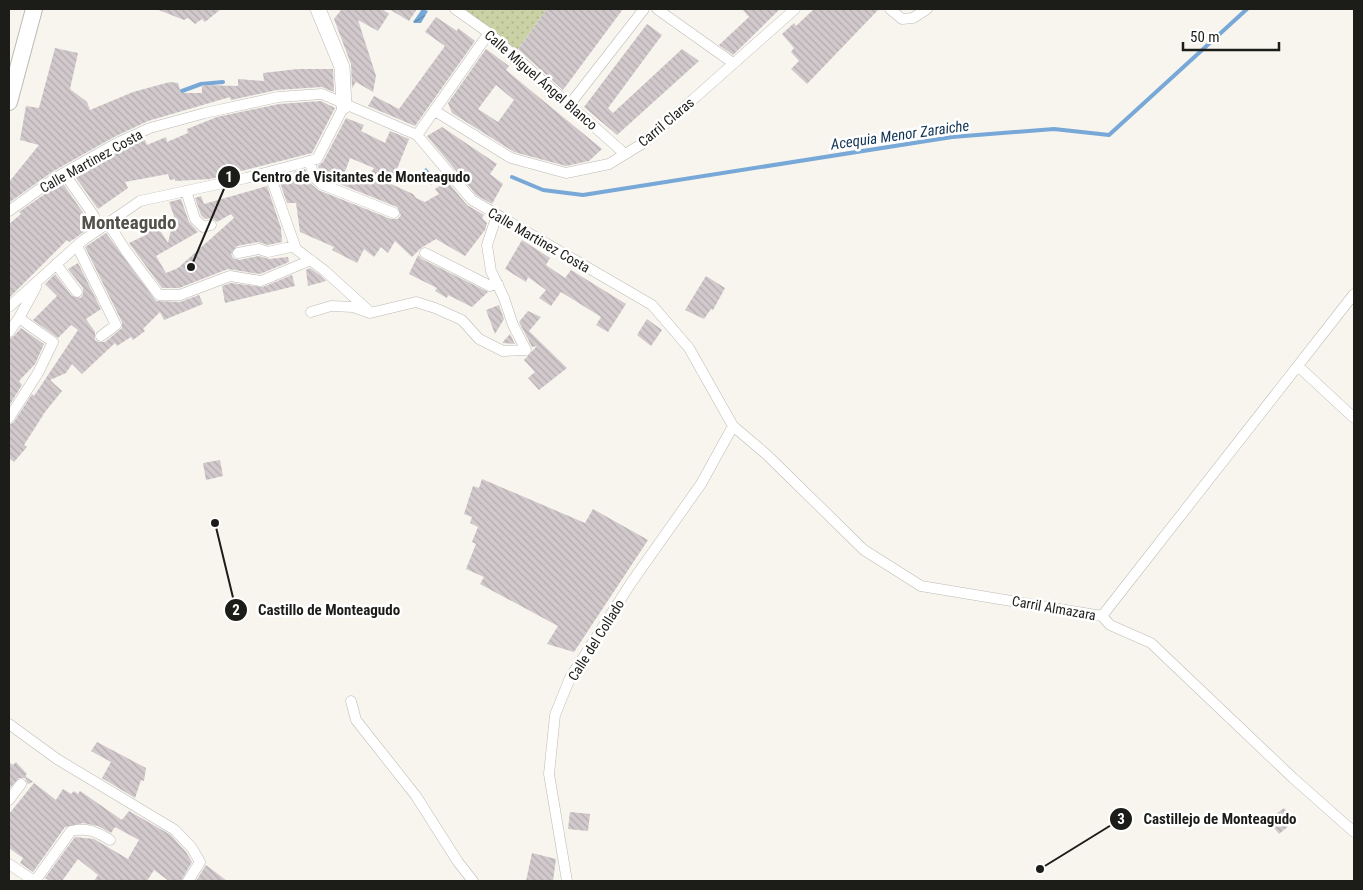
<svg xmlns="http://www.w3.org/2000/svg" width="1363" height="890" font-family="'Roboto Condensed',sans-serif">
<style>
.park{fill:url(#park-dots)}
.water{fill:url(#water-waves)}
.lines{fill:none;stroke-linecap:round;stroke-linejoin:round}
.stream{stroke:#77a8d7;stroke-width:4}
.building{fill:url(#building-back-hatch);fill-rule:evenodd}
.street-casing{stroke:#bcbab4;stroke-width:11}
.secondary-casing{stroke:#bcbab4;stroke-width:16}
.primary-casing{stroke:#bcbab4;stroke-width:18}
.street{stroke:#fff;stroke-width:10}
.secondary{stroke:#fff;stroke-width:15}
.primary{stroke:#fff;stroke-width:16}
.labels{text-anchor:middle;stroke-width:5;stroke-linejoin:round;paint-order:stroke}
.street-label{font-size:14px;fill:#1c1c19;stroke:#fff}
.water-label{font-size:15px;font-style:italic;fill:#0f3353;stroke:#fff}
.district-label{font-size:19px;font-weight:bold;fill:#53514b;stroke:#fff}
.leader{fill:none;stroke:#1c1c19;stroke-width:2}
.callout-dot{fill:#1c1c19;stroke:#fff;stroke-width:2}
.mark-label{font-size:15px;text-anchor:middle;font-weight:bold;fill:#fff}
.callout-label{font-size:15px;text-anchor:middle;font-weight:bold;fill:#1c1c19;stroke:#fff;stroke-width:5;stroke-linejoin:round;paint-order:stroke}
</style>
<defs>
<pattern id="park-dots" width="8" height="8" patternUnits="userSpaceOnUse" patternTransform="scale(1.25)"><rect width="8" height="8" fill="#cad1a4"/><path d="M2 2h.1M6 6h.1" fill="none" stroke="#adb38d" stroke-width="1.8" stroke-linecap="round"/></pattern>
<pattern id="water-waves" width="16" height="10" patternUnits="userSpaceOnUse" patternTransform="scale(1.25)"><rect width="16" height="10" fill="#77a8d7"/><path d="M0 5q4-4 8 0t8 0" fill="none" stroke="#6188ae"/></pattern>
<pattern id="building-back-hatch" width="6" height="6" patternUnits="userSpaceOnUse" patternTransform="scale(1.25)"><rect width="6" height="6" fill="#d1c9cc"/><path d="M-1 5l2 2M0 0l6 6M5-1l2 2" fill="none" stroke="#b3acaf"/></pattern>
</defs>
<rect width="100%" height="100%" fill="#f7f5ee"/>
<!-- park -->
<path class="park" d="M468,9H547L517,50L465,13Z"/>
<!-- water -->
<path class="water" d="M422,9L428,11L421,23H414L413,22Z
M426,168L437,180L431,185L424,177H419V173Z"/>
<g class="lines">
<!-- stream -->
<path class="stream" d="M182,91L201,84L223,82
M512,177L543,190L583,195L952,137L1054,129L1109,135L1247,9"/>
</g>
<!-- building -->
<path class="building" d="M156,9H221L205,22L202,19L195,24L188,18L184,20Z
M339,9H382L389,14L378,31L358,20L376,76L373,92L356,82L352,88L351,64L334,19L341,10Z
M389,9H417L409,21Z
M547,9H623L563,90L518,49Z
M742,9H780L733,55L719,45L749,17Z
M814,9H879L807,84L791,69L799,61L791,52L794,48L782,34L794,23L796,26Z
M436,17L457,31L458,28L475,41L415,126L368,106L374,96L399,109L445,46L425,32Z
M647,24L662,35L608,108L613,113L682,49L699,61L617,135L584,107Z
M55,48L78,53L70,89L87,102L90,110L133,92L170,82L178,83L181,93H202V85L238,86V79L264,81L263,73L298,69H333L334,92L322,87L277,90L231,100L230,97L148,121L114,137L52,172L10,202L9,182L39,145L20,140L26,106L39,108Z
M486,49L509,66L506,70L602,149L589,161L566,166L514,152L452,113L448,103ZM496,85L514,100L498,122L478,109Z
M321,101L335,108L312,153L210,179L175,181V179L170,180L168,174L125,182L128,188L98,209L74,175L144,138L147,145L166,137L167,142L188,133L187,129L217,117L279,104Z
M346,118L364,125L361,131L385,143L390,131L409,139L391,184L413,194L416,198L425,202L439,194L435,189L447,181L467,205L484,215L482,218L487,223L485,230L465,256L436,239L421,248L412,257L395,241L388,253L381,247L374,257L364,249L357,263L332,250L334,247L300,232L296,203H287L280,183L296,178L294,172L305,169L310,183L318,190L391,219H398L401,215L397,207L325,178L321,174L318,166L323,162ZM350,158L374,168L363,184L343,177Z
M442,127L497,164L490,174L503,184L492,204L476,195L427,136Z
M62,182L88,220L97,222L74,239L69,242L67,240L9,298V224L21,214L19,212Z
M267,186L281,228L282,242L268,245L258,242L237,246L231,254L233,258L239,260L259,256L269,259L288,257L289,262L260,274L228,269L179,288H162L129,243L146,235L144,232L152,226L156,231L159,229L168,243L174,216L169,202L181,199L189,222L198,232L156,256L166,273L178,268L234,218L231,214L217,222L212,218L205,219L201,215L195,198L201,196L204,204Z
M106,233L156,301L180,302L199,295L203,304L164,320L160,312L143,329L145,331L133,340L131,337L117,346L115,343L82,374L72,364L66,373L50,380L62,391L45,412L24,445L27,447L14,462L9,458V425L14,422L32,394L34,396L78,330L71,325L58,338L33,320L57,296L45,284L55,274L72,296L81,298L83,294V288L68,269L78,263L101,309L86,319L95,332V340L99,342H105L122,328V322L85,247Z
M522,240L550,258L546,265L565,278L571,270L626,304L608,332L596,325L601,317L598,315L561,292L551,306L539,298L546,290L528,277L526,282L505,269Z
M418,255L422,259L488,292L472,307L448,295L447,298L435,291L437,288L409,274Z
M310,268L321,276L326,281L308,286L306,270Z
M292,275L295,286L225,303L222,286L231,283L263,287Z
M706,276L725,288L713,310L711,309L704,319L685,310Z
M499,305L504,319L495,334L486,310Z
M528,311L541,317L529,331L567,368L539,390L528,378L535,372L524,360L537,346L532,347L519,322Z
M647,319L662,330L651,346L637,335Z
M21,328L44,344L35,364L19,381L22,385L9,406V339L14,336Z
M510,334L515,344L502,343Z
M220,460L223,476L206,480L203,463Z
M482,479L585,523L593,509L648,540L574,652L547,644L558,626L480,584L484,577L466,569L476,544L472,542L478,527L470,523L472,517L464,514L473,486L479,488Z
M97,742L146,768L144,781L141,780L135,798L102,778L111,762L91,751Z
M9,762L13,765L16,762L27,774L25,776L33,782L28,784L25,778H19L9,789Z
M34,783L56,800L63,789L71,794L74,791L78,794L80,791L122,820L129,811L171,835L186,852L192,862L181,881H169L154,870L147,881H94L98,875L78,859L62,881H50L45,878L75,837L94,839L128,859L139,840L115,827L111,833L98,826L83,823L65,827L33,872L20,863L23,858L9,848V814Z
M1284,808L1295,821L1279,834L1268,820Z
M570,812L590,814L588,831L568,829Z
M532,853L556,859L553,881H526Z
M206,865L227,881H196Z"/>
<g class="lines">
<defs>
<path id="street" d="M455,9L489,33L625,154
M657,9L733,63
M890,9L902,19L913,18L927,9
M570,104L644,9
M435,111L511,158L566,173L609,164L645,142L795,9
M417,135L489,33
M309,161L315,178L321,184L394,213
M269,172L296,249L325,271L368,310
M64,173L94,216
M186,191L195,219L203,227L211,225
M9,211L55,178L117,143L150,128L205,113L278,97L322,94L417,135L472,200L652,305L689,348L733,426L766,454L864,550L921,586L1102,616L1110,625L1151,643L1293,778L1354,832
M108,223L126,251L159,295H180L230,276L261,281L311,260
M77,246L116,325L101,336
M238,253L259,249L268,252L295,246
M425,253L490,286L498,284
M56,264L77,292
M9,307L82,241L140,201L246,178L317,159L344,106
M311,312L331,306L353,307L370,313L416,302L435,308L462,320L479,339L503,351L526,350L513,325L504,298L491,271L487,245L497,215
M9,332L19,318
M1298,366L1354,418
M9,418L38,373L53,342L19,318L36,287
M1102,616L1354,294
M351,701L356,720L416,796L458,862L473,881
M9,724L57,759L175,830L192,848L200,862L188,881
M9,800L21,784
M9,864L34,881
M35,881L71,831C87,827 97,832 110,840
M567,881L549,774L555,715L570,678L631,583L701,484L733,426"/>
<path id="secondary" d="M318,9L342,67L344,106"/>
<path id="primary" d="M9,102L34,9"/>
</defs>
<!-- street casing -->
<use href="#street" class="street-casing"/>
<!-- secondary casing -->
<use href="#secondary" class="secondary-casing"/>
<!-- primary casing -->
<use href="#primary" class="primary-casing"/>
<!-- street -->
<use href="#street" class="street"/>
<!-- secondary -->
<use href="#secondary" class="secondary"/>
<!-- primary -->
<use href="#primary" class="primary"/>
</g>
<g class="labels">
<!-- street labels -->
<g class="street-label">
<text transform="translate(541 80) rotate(41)" y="5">Calle Miguel Ángel Blanco</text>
<text transform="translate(666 122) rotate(-40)" y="5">Carril Claras</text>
<text transform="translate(91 161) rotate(-29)" y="5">Calle Martinez Costa</text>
<text transform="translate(539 240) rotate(30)" y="5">Calle Martinez Costa</text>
<text transform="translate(1054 608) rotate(10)" y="5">Carril Almazara</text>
<text transform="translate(596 640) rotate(-58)" y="5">Calle del Collado</text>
</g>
<!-- water labels -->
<g class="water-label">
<text transform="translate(900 135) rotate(-8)" y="5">Acequia Menor Zaraiche</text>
</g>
<!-- district labels -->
<g class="district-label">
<text x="129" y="229">Monteagudo</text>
</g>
</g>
<!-- callouts -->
<path class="leader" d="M191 267L229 177M215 523L236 610M1040 869L1121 819"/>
<g class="callout-dot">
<circle cx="191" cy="267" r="5"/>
<circle cx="215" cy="523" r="5"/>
<circle cx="1040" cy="869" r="5"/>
<circle cx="229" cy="177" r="12"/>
<circle cx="236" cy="610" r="12"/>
<circle cx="1121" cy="819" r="12"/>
</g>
<g class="mark-label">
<text x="229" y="182">1</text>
<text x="236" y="615">2</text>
<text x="1121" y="824">3</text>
</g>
<g class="callout-label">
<text x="361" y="182">Centro de Visitantes de Monteagudo</text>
<text x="329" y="615">Castillo de Monteagudo</text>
<text x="1220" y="824">Castillejo de Monteagudo</text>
</g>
<!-- border -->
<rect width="1363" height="890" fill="none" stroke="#1c1c19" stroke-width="20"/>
<!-- scale -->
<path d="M1183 42v8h96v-8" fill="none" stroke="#1c1c19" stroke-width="2.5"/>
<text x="1190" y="42" font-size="15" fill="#1c1c19" stroke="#ffffff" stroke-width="4" paint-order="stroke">50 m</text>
</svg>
